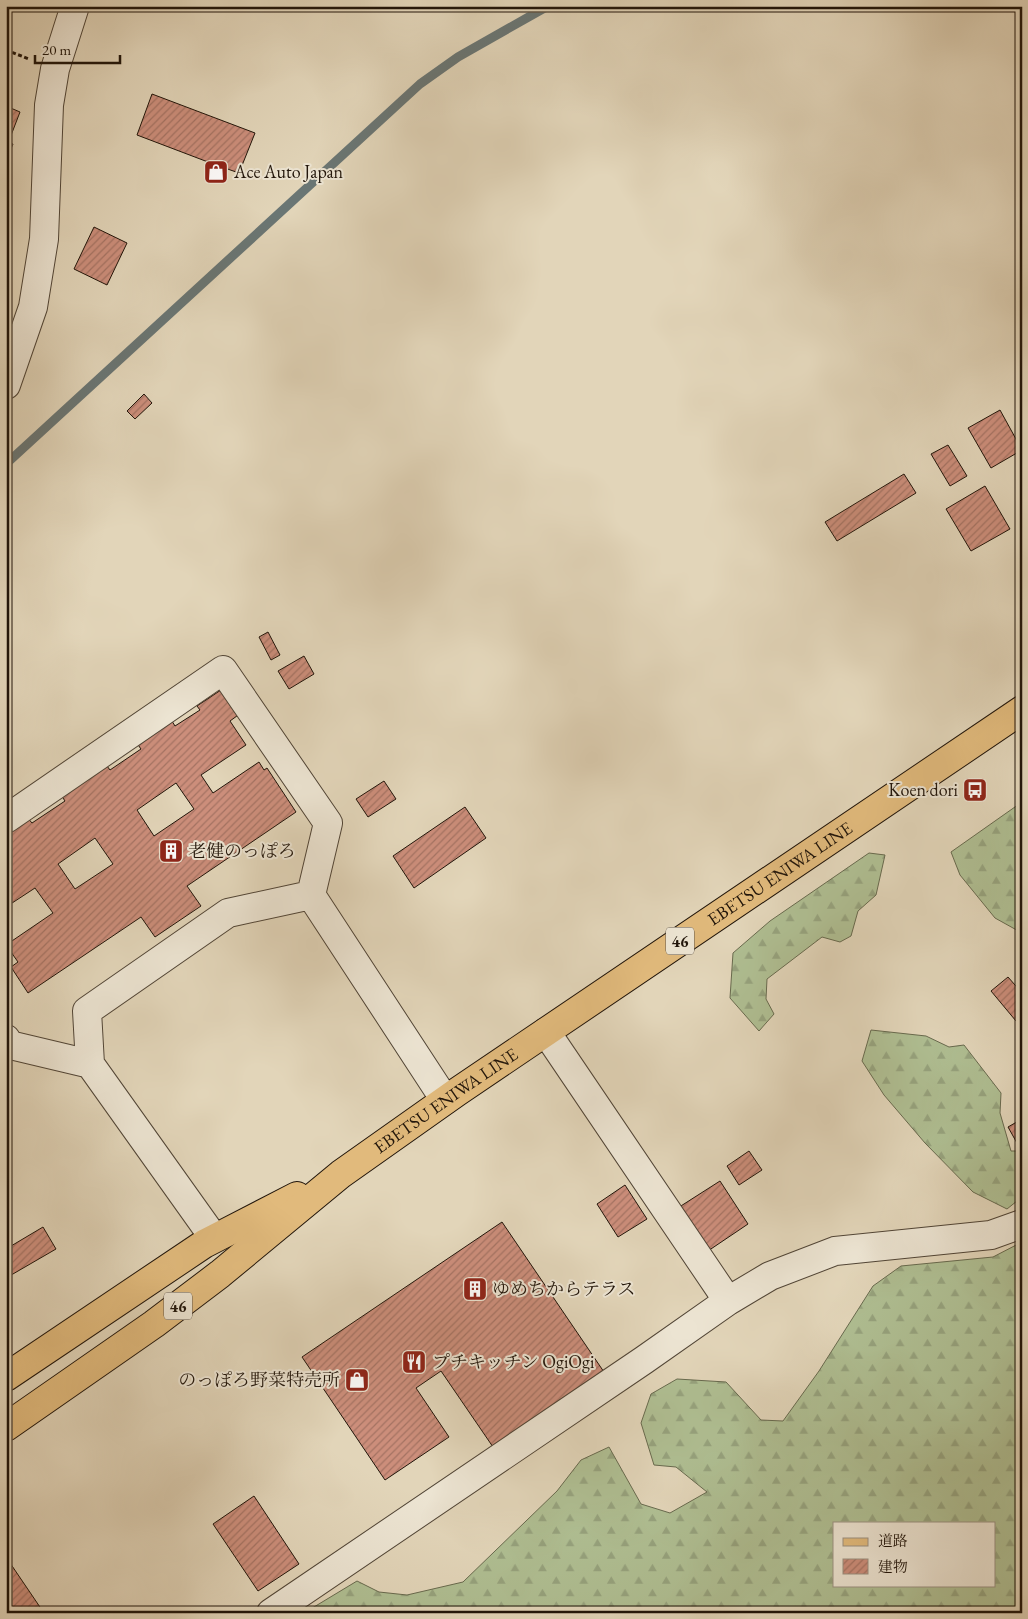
<svg xmlns="http://www.w3.org/2000/svg" width="1028" height="1619" font-family="'EB Garamond','Noto Serif JP',serif">
<style>
.forest{fill:url(#forest-firs);stroke:#686a4e;fill-rule:evenodd}
.lines{fill:none;stroke-linecap:round;stroke-linejoin:round}
.stream{stroke:#6a7674;stroke-width:9}
.building{fill:url(#building-hatch);stroke:#21150a;fill-rule:evenodd}
.minor-casing{stroke:#514536;stroke-width:30}
.major-casing{stroke:#21150a;stroke-width:30}
.path{stroke:#21150a;stroke-width:3;stroke-dasharray:4 2.5;stroke-linecap:butt}
.minor{stroke:#ece4d2;stroke-width:28}
.major{stroke:#e1ba7c;stroke-width:28}
.labels{text-anchor:middle;stroke-width:4;stroke-linejoin:round;paint-order:stroke}
.shield{fill:#ece4d2;stroke:#5e5346;stroke-width:1}
.shield-label{font-size:16px;font-weight:bold;fill:#21150a}
.poi-label{font-size:18px;fill:#21150a;stroke:#ece4d2;text-anchor:start}
.street-label{font-size:18px;fill:#21150a;stroke:#ece4d2}
</style>
<defs>
<pattern id="forest-firs" width="22" height="20" patternUnits="userSpaceOnUse" patternTransform="scale(1.25)"><rect width="22" height="20" fill="#afbe92"/><path d="M5 1l3.5 6h-7zM16 11l3.5 6h-7z" fill="#96a27d"/></pattern>
<pattern id="building-hatch" width="6" height="6" patternUnits="userSpaceOnUse" patternTransform="scale(1.25)"><rect width="6" height="6" fill="#cc8e7b"/><path d="M-1 1l2-2M0 6l6-6M5 7l2-2" fill="none" stroke="#a57363"/></pattern>
</defs>
<rect width="100%" height="100%" fill="#e2d5b9"/>
<filter id="stains"><feTurbulence type="fractalNoise" baseFrequency=".004" numOctaves="4"/><feColorMatrix values="0 0 0 0 .2 0 0 0 0 .09 0 0 0 0 .02 0 0 0 .5 -.17"/></filter>
<radialGradient id="worn" r=".72"><stop offset=".6" stop-color="#630" stop-opacity="0"/><stop offset="1" stop-color="#630" stop-opacity=".3"/></radialGradient>
<!-- forest -->
<path class="forest" d="M1022,802V933L995,918L960,875L951,852Z
M869,853L885,855L876,895L858,911L851,936L840,942L822,937L767,979L766,999L774,1014L759,1031L730,998L733,953L770,921Z
M871,1030L926,1036L949,1047L964,1045L1001,1093L1000,1113L1011,1151H1022V1197L1007,1209L973,1192L925,1143L884,1095L862,1061Z
M1022,1242V1613H304L357,1581L379,1592L407,1595L463,1582L557,1491L581,1460L609,1447L641,1504L670,1513L707,1492L676,1467L654,1465L641,1423L651,1394L677,1379L726,1382L761,1420L783,1421L819,1371L873,1286L901,1266L993,1257ZM834,1523H994V1585H834Z"/>
<g class="lines">
<!-- stream -->
<path class="stream" d="M6,464L420,84L458,57L548,6"/>
</g>
<!-- building -->
<path class="building" d="M152,94L255,133L239,173L219,166L216,172L206,168L208,162L137,135Z
M6,106L20,112L10,138L6,137Z
M6,142L13,144L6,161Z
M94,227L127,243L107,285L74,269Z
M144,394L152,403L135,419L127,411Z
M1000,410L1022,450L991,468L968,428Z
M948,445L967,476L950,486L931,454Z
M904,474L916,493L837,541L825,522Z
M985,486L1010,529L971,551L946,509Z
M268,632L280,655L271,660L259,637Z
M304,656L314,674L289,689L278,671Z
M224,688L241,713L230,721L246,745L201,775L213,793L259,762L264,770L267,768L296,812L187,886L201,906L155,937L141,917L28,993L11,967L18,962L6,945L53,913L35,888L6,907V829L26,816L32,823L65,801L59,792L104,762L110,770L141,749L136,742L170,718L175,726L200,710L197,706ZM176,783L194,809L154,836L137,810ZM95,838L113,864L75,889L58,864Z
M384,781L396,799L368,817L356,799Z
M465,807L486,838L414,888L393,856Z
M1008,977L1022,993V1016L1016,1021L991,991Z
M1022,1119V1152L1008,1127Z
M749,1151L762,1170L739,1185L727,1166Z
M720,1181L748,1224L702,1255L673,1211Z
M625,1185L647,1219L618,1237L597,1204Z
M502,1222L604,1372L493,1447L441,1371L416,1388L449,1437L385,1480L302,1357Z
M43,1227L56,1249L6,1278V1249Z
M254,1496L299,1564L258,1591L213,1524Z
M6,1557L44,1613H6Z"/>
<g class="lines">
<defs>
<path id="minor" d="M6,385L33,307L44,239L49,105L55,69L75,6
M6,819L223,670L328,823L311,895
M546,1032L728,1301
M6,1039L10,1045L90,1064L214,1238
M90,1064L87,1011L228,913L311,895L445,1100
M271,1613L644,1360L728,1301L770,1276L835,1251L991,1235L1022,1224"/>
<g id="major">
<path d="M6,1377L204,1244L297,1196"/>
<path id="s1" d="M6,1427L154,1324L220,1274L341,1174L457,1092L1022,710"/>
</g>
</defs>
<!-- minor casing -->
<use href="#minor" class="minor-casing"/>
<!-- major casing -->
<use href="#major" class="major-casing"/>
<!-- path -->
<path class="path" d="M6,50L29,59"/>
<!-- minor -->
<use href="#minor" class="minor"/>
<!-- major -->
<use href="#major" class="major"/>
</g>
<!-- icons -->
<defs>
<symbol id="shop-square" viewBox="-11 -11 22 22"><rect x="-9" y="-9" width="18" height="18" rx="4" fill="#8f2418" stroke="#ece4d2"/><path d="M-5-2.5h2.3a2.7 3.5 0 0 1 5.4 0H5L5.5 6h-11ZM-1.5-2.5h3a1.5 2.3 0 0 0-3 0Z" fill="#fff"/></symbol>
<symbol id="bus-square" viewBox="-11 -11 22 22"><rect x="-9" y="-9" width="18" height="18" rx="4" fill="#8f2418" stroke="#ece4d2"/><path d="M-5-6H5V4H4V6H2V4H-2V6H-4V4H-5ZM-3.5-4V0h7V-4ZM-3.5 1.2v1.5H-2V1.2ZM2 1.2v1.5H3.5V1.2Z" fill="#fff"/></symbol>
<symbol id="building-square" viewBox="-11 -11 22 22"><rect x="-9" y="-9" width="18" height="18" rx="4" fill="#8f2418" stroke="#ece4d2"/><path d="M-4-6H4V6H1V3H-1V6H-4ZM-2.5-4.3h1.7v1.8h-1.7ZM.8-4.3h1.7v1.8H.8ZM-2.5-1h1.7V.8h-1.7ZM.8-1h1.7V.8H.8Z" fill="#fff"/></symbol>
<symbol id="restaurant-square" viewBox="-11 -11 22 22"><rect x="-9" y="-9" width="18" height="18" rx="4" fill="#8f2418" stroke="#ece4d2"/><path d="M-5-6h1v4h1v-4h1v4h1v-4h1v5L-1.5 .5V6h-2V.5L-5-1ZM5-6V6H3V1.5H1.5Q1.5-4 5-6Z" fill="#fff"/></symbol>
</defs>
<g fill-rule="evenodd">
<use href="#shop-square" x="202" y="158" width="28" height="28"/>
<use href="#bus-square" x="961" y="776" width="28" height="28"/>
<use href="#building-square" x="157" y="837" width="28" height="28"/>
<use href="#building-square" x="461" y="1275" width="28" height="28"/>
<use href="#restaurant-square" x="400" y="1348" width="28" height="28"/>
<use href="#shop-square" x="343" y="1366" width="28" height="28"/>
</g>
<g class="labels">
<!-- shield labels -->
<g class="shield">
<rect x="666" y="927.5" width="28" height="27" rx="4"/>
<rect x="164" y="1292.5" width="28" height="27" rx="4"/>
</g>
<g class="shield-label">
<text x="680" y="947">46</text>
<text x="178" y="1312">46</text>
</g>
<!-- poi labels -->
<g class="poi-label">
<text x="234" y="178">Ace Auto Japan</text>
<text x="958" y="796" text-anchor="end">Koen dori</text>
<text x="188" y="857">老健のっぽろ</text>
<text x="492" y="1295">ゆめちからテラス</text>
<text x="432" y="1368">プチキッチン OgiOgi</text>
<text x="340" y="1386" text-anchor="end">のっぽろ野菜特売所</text>
</g>
<!-- street labels -->
<g class="street-label">
<text dy="6" stroke="none"><textPath href="#s1" startOffset="952">EBETSU ENIWA LINE</textPath></text>
<text dy="6" stroke="none"><textPath href="#s1" startOffset="548">EBETSU ENIWA LINE</textPath></text>
</g>
</g>
<!-- margin -->
<rect width="1028" height="1619" fill="none" stroke="#e2d5b9" stroke-width="25"/>
<rect x="8" y="8" width="1013" height="1604" fill="none" stroke="#21150a" stroke-width="2.5"/>
<rect x="12" y="12" width="1003" height="1594" fill="none" stroke="#21150a"/>
<!-- legend -->
<rect x="833" y="1522" width="162" height="65" fill="#ece4d2" stroke="#9b9182"/>
<rect x="843" y="1538" width="25" height="8" fill="#e1ba7c" stroke="#9b9182"/>
<text x="878" y="1546" font-size="15" fill="#21150a">道路</text>
<rect x="843" y="1559" width="25" height="15" fill="url(#building-hatch)" stroke="#9b9182"/>
<text x="878" y="1572" font-size="15" fill="#21150a">建物</text>
<!-- scale -->
<path d="M35 55v8h85v-8" fill="none" stroke="#21150a" stroke-width="2.5"/>
<text x="42" y="55" font-size="15" fill="#21150a" stroke="#ece4d2" stroke-width="4" paint-order="stroke">20 m</text>
<rect width="100%" height="100%" filter="url(#stains)"/>
<rect width="100%" height="100%" fill="url(#worn)"/>
</svg>
